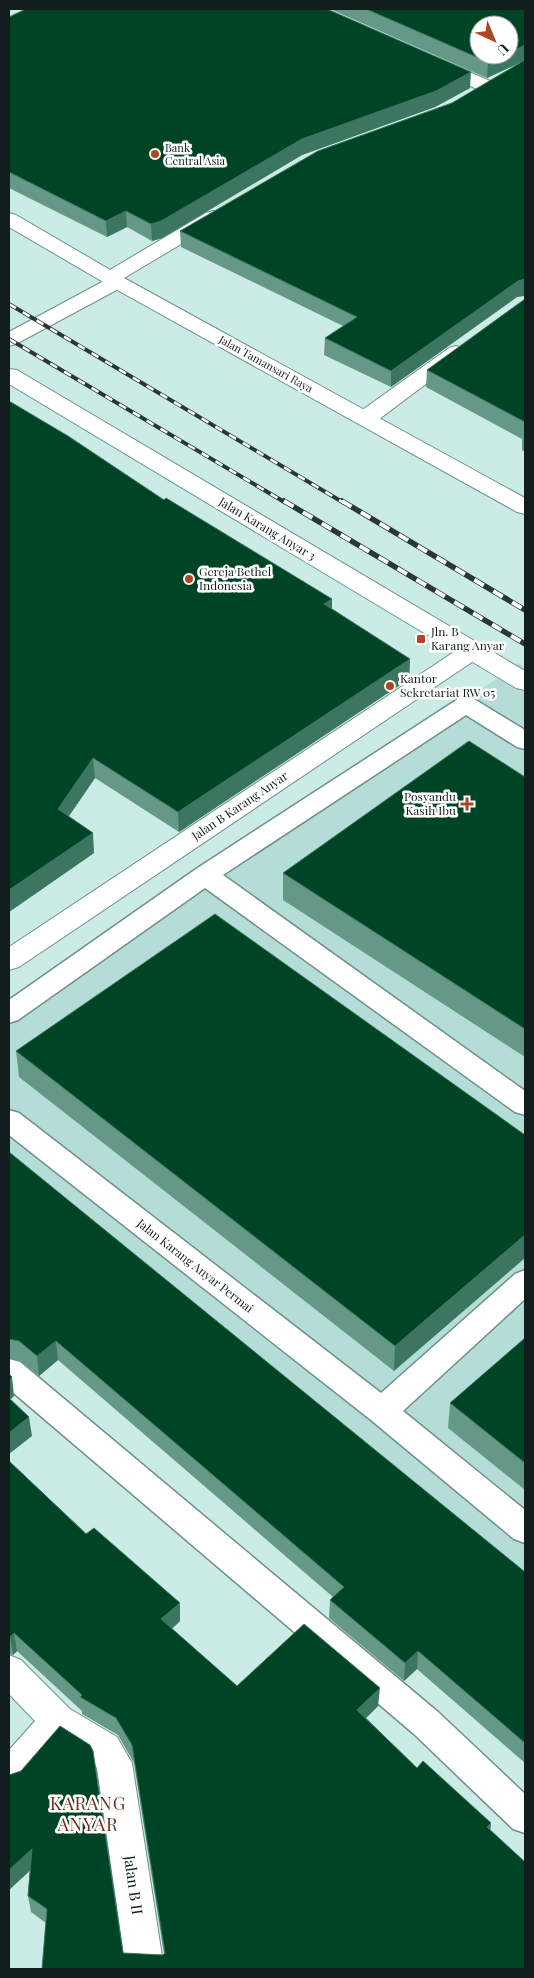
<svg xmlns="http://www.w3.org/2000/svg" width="534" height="1978" font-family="'Playfair Display',serif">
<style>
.built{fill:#b4ddd8}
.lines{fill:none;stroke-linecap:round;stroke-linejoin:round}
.lane-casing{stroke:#708e8a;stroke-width:3}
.street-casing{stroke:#708e8a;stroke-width:2}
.secondary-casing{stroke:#708e8a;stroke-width:2}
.lane{fill:#fff;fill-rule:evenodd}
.street{fill:#fff;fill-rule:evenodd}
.secondary{fill:#fff;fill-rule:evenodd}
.rail-far1-casing{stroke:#293836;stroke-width:4}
.rail-casing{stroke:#293836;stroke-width:5.5}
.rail-far1{stroke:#fff;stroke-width:2.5;stroke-dasharray:8;stroke-linecap:butt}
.rail{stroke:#fff;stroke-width:4;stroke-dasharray:11;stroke-linecap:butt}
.wall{fill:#659886}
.shaded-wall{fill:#3d7660}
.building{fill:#004426;stroke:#3d7660}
.poi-dot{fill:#ad4623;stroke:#fff;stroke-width:2}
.labels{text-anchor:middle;stroke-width:5;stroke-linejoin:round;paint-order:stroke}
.far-poi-label{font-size:11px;fill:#121e1d;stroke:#fff;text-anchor:start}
.far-street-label{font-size:11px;fill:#121e1d;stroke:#fff}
.street-label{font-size:12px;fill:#121e1d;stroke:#fff}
.poi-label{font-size:12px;fill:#121e1d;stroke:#fff;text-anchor:start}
.near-street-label{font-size:15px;fill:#121e1d;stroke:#fff}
.near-quarter-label{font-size:18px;letter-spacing:1px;fill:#74311c;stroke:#fff}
</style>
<rect width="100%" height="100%" fill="#caebe6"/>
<!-- built -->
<path class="built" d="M518,663L525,667V1668L9,1229V1026Z"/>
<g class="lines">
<defs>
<path id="lane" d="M466,696L474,699L525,730V749L517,747L466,715L223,875L525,1091V1115L515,1112L205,888L18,1020L9,1023V1000L196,869L458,699Z
M9,1110L19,1113L381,1393L515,1274L525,1270V1299L403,1411L525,1510V1543L514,1539L371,1420L9,1135Z
M9,1359L20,1362L438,1712L525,1794V1833L513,1829L414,1734L9,1389Z"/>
<path id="street" d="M437,58L497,84L499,88L497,92H483L431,67L428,63L431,59Z
M213,211L220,213L223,217L220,221L124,278L127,282L124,286L16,344L9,346V332L102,282L100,278L103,274L206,213Z
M456,346L463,348L467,352L463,356L374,423L366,425L358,423L355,418L358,413L449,348Z
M472,643L481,646L484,651L481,656L19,967L9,970V947L463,646Z
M9,1655L21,1660L70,1709L117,1737L132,1763L164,1969H126L97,1768L93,1761L62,1741L22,1787L9,1792V1750L35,1721L9,1694Z"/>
<path id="secondary" d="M9,213L16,215L124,278L525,498V514L517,512L110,286L9,227Z
M9,369L17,370L525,671V690L516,688L9,384Z"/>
</defs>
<!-- lane casing -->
<use href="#lane" class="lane-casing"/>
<!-- street casing -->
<use href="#street" class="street-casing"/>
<!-- secondary casing -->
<use href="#secondary" class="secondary-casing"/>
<!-- lane -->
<use href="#lane" class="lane"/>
<!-- street -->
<use href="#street" class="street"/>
<!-- secondary -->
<use href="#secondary" class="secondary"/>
<defs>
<path id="rail-far1" d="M9,304L344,503
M9,339L286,503"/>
<path id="rail" d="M284,501L525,644
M342,501L525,610"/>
</defs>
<!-- rail-far1 casing -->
<use href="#rail-far1" class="rail-far1-casing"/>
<!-- rail casing -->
<use href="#rail" class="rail-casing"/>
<!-- rail-far1 -->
<use href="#rail-far1" class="rail-far1"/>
<!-- rail -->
<use href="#rail" class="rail"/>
</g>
<!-- wall -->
<path class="wall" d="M330,9H525L517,297L391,387L324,355L325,338L343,326L181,247L180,231L452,103L522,62L487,78Z
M9,17L470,88L435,107L302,155L162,238L152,241L127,227L107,237L9,188Z
M525,299V452L522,450V439L426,387L427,370Z
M164,500L410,659L409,679L179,832L95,778L69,816L94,853L9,912Z
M525,777V1057L283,900V873Z
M16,1051L525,1135L394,1371L19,1077Z
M9,1152L525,1572V1763L417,1669L404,1681L329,1618L330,1600L333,1597L58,1360L39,1376L21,1361L9,1358Z
M525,1338V1490L448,1428L450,1403Z
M9,1461L180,1621L172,1629L237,1686L378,1706L366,1718L417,1768L491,1823L490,1830L525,1969H42L46,1923L31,1912L28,1896L30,1870L9,1890V1775L123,1953L163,1955L164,1954L134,1763L118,1735L82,1714V1711L17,1651L13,1655L9,1654Z"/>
<!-- shaded-wall -->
<path class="shaded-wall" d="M525,45V60L487,78L488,62L504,55H509V53Z
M471,72L470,88L435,107L302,155L162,238L152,241L151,224L302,139Z
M126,211L127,227L107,237L106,221Z
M525,279V296L517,297L391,387V371L518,281Z
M332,599V619L324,604Z
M410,659L409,679L179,832L178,812Z
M93,758L95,778L60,829L58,809Z
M93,833L94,853L9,912V890Z
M525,1235V1258L394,1371L395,1346Z
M56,1341L58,1360L39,1376L37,1356Z
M12,1377L14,1396L9,1401V1380Z
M29,1417L32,1436L9,1454V1433Z
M180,1603V1621L162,1637L161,1619Z
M14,1633L17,1651L13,1655L10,1637Z
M418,1651L417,1669L404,1681L405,1663Z
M380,1688L378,1706L356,1728L357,1710Z
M491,1823L489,1840L487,1827Z
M32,1849L35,1866L9,1890V1870Z"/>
<!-- building -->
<path class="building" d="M26,9H327L471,72L436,91L302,139L161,221L151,224L126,211L106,221L9,172V17Z
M366,9H525V45L509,53V25H479V55H504L488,62Z
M525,60V279L518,281L391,371L325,338L357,317L180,231L318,151L452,103Z
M525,299V422L427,370Z
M9,401L68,436L164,500L166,498L332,599L324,604L410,659L178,812L93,758L58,809L93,833L9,890Z
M469,741L525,777V1029L283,873Z
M215,914L525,1135V1235L395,1346L16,1051Z
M9,1152L525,1572V1743L418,1651L405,1663L330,1600L344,1587L56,1341L37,1356L19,1341L9,1339Z
M525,1338V1463L450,1403Z
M9,1374L12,1377L9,1380Z
M9,1398L29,1417L9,1433Z
M9,1461L86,1534L94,1528L180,1603L161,1619L237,1686L304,1624L380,1688L357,1710L417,1768L423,1761L491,1823L487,1827L525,1862V1969H42L47,1909L28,1896L32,1849L9,1870V1775L21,1771L60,1726L90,1745L93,1751L123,1953L163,1955L165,1953L132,1745L116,1718L80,1697L82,1695L14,1633L10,1637L9,1636Z"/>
<!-- markers -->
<g class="poi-dot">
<circle cx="155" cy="154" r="5"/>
<circle cx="189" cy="579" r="5"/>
<rect x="416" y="634" width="10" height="10" rx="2.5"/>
<circle cx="390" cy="686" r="5"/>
<path d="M464.5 796.5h5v5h5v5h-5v5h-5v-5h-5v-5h5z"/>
</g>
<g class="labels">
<!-- far-poi labels -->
<g class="far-poi-label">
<text x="165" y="152">Bank<tspan x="165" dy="13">Central Asia</tspan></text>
</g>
<!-- far-street labels -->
<g class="far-street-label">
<text transform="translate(266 364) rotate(29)" y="4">Jalan Tamansari Raya</text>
</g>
<!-- street labels -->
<g class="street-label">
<text transform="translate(267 529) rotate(31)" y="4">Jalan Karang Anyar 3</text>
<text transform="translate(240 806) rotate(-34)" y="4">Jalan B Karang Anyar</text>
<text transform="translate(195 1266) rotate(38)" y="4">Jalan Karang Anyar Permai</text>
</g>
<!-- poi labels -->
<g class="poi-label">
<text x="199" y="576">Gereja Bethel<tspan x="199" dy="14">Indonesia</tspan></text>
<text x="431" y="636">Jln. B<tspan x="431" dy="14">Karang Anyar</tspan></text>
<text x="400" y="683">Kantor<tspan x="400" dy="14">Sekretariat RW 05</tspan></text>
<text x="456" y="801" text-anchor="end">Posyandu<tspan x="456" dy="14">Kasih Ibu</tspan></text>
</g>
<!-- near-street labels -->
<g class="near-street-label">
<text transform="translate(133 1885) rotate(82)" y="5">Jalan B II</text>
</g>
<!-- near-quarter labels -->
<g class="near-quarter-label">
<text x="88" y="1810">KARANG<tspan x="88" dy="21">ANYAR</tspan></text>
</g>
</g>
<!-- border -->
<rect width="534" height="1978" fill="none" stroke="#121e1d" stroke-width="20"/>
<!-- north arrow -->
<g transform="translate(494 40) rotate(136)"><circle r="24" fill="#ffffff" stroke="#a0a5a5"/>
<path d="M0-4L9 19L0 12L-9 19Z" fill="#ad4623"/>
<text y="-8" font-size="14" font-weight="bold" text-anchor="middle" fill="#121e1d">U</text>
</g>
</svg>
